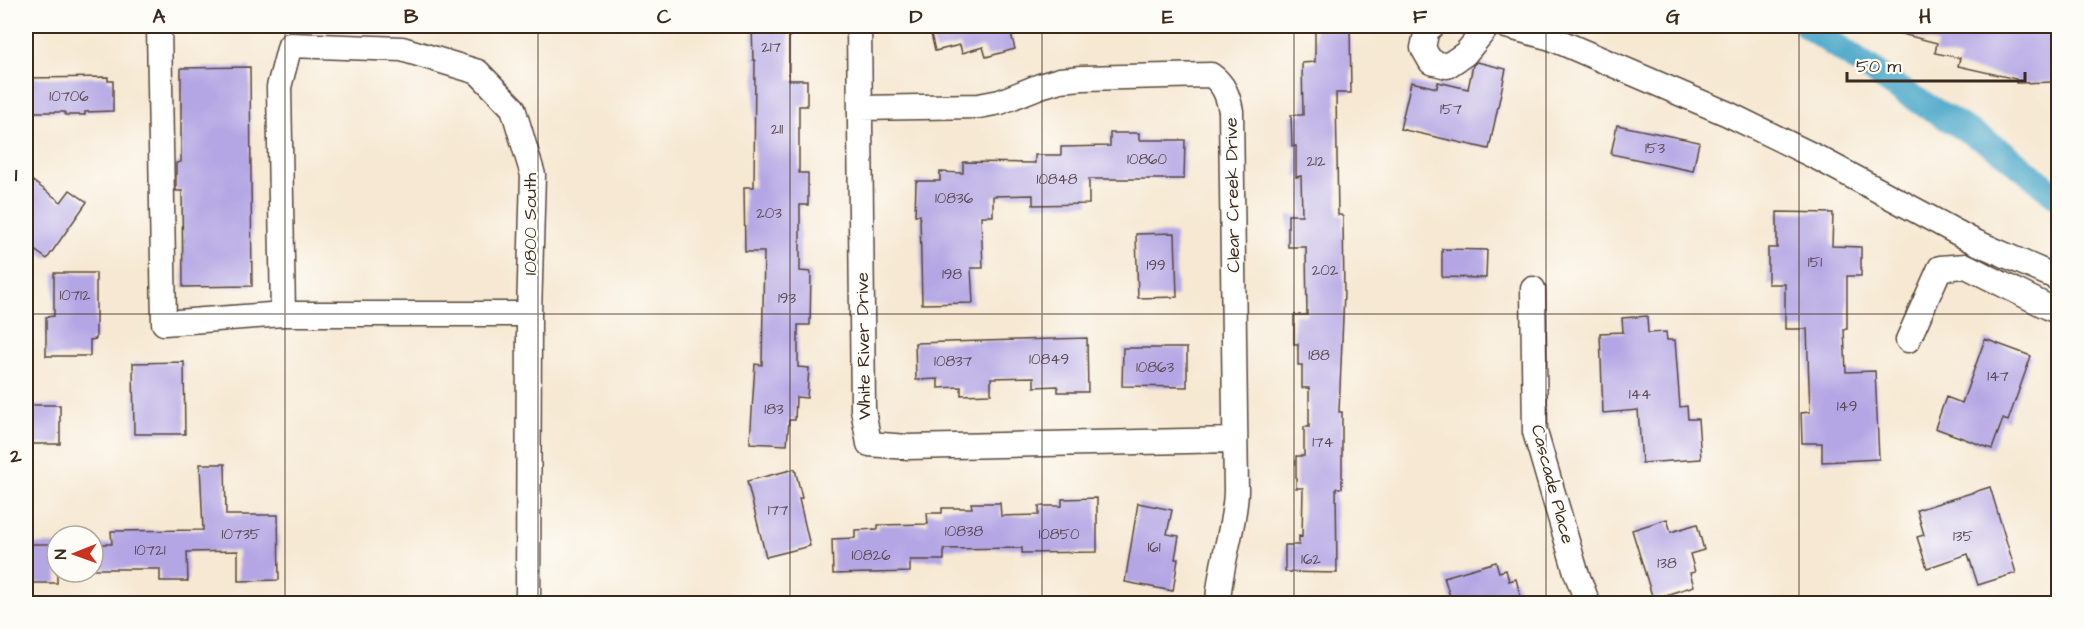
<svg xmlns="http://www.w3.org/2000/svg" width="2084" height="629" font-family="'Architects Daughter',sans-serif">
<style>
.lines{fill:none;stroke-linecap:round;stroke-linejoin:round}
.canal{stroke:#4ba7c9;stroke-width:26}
.building{fill:#b4a6e4}
.minor-casing{stroke:#574639;stroke-width:27}
.minor{stroke:#fff;stroke-width:24}
.grid{fill:none;stroke:#3b2a1e;stroke-width:1.5;stroke-opacity:0.55}
.labels{text-anchor:middle;stroke-width:4.5;stroke-linejoin:round;paint-order:stroke}
.number-label{font-size:15px;fill:#594950}
.street-label{font-size:18px;fill:#3b2a1e;stroke:#fdfcf7}
.neatline{fill:none;stroke:#3b2a1e;stroke-width:2}
.grid-label{font-size:20px;text-anchor:middle;font-weight:bold;fill:#3b2a1e}
</style>
<rect width="100%" height="100%" fill="#fdfcf7"/>
<filter id="ink" filterUnits="userSpaceOnUse"><feTurbulence type="fractalNoise" baseFrequency=".0167" numOctaves="2"/><feDisplacementMap in="SourceGraphic" scale="12" xChannelSelector="R" yChannelSelector="G"/><feConvolveMatrix kernelMatrix="1 2 1 2 8 2 1 2 1" color-interpolation-filters="sRGB"/></filter>
<filter id="wash" filterUnits="userSpaceOnUse"><feTurbulence type="fractalNoise" baseFrequency=".008" numOctaves="4" result="noise"/><feDisplacementMap in="SourceGraphic" scale="24" xChannelSelector="R" yChannelSelector="G"/><feGaussianBlur stdDeviation="1.35" result="paint"/><feColorMatrix in="noise" values="0 0 0 0 0 0 0 0 0 0 0 0 0 0 0 0 0 1.4 0 .05"/><feComposite in="paint" operator="in"/></filter>
<g filter="url(#wash)">
<rect width="100%" height="100%" fill="#f6e8d2"/>
<g class="lines">
<!-- canal -->
<path class="canal" d="M1807,26L1899,89L2003,152L2058,197"/>
</g>
<g id="blocks">
<!-- building -->
<path class="building" d="M752,26H789V80H807V106H799V173H808V205H800V271L811,272L810,325H798V367L809,368L807,398L796,397L795,420H789L787,445L750,443L755,364L762,365L764,252H745L744,187H754L755,60H753Z
M929,26H1009L1015,49L986,57L983,47L962,53L960,45L935,51Z
M1315,26H1350L1351,93H1336L1338,215H1341L1343,217L1344,293L1339,412H1342V488H1336L1337,573L1285,572V545H1299V536L1302,537L1303,488H1296V456H1304V427H1309V388H1302V365H1298V344H1294V315H1307L1306,247H1288V215H1302L1301,176L1296,177V146H1292L1291,115H1303L1302,63L1315,62Z
M1894,26H2058V82L2016,83V79L1958,66L1960,58L1935,53L1937,43L1894,32Z
M1477,62L1506,69L1489,149L1400,129L1411,82L1437,88L1438,82L1468,89L1473,65Z
M250,67L252,286L183,287L182,191H176V163L181,162V68Z
M108,77V81H113V111L85,112V115H65V112H26V78Z
M1617,125L1699,142L1693,171L1611,154Z
M1110,133H1139V140H1185L1184,179H1089V204L1033,205V195L993,196V216H981L983,268H971L973,303L922,304L920,215H915L916,181H940V172L963,173V162L1035,163V155H1061V147L1110,146Z
M26,176L61,202L70,190L87,202L47,259L26,244Z
M1777,212L1833,213L1832,246L1861,247V276H1847V329H1844L1846,372L1875,371L1879,459L1822,462V443H1802L1801,413L1810,412L1807,329H1785V284H1768V248H1777Z
M1175,233L1177,297L1138,298L1136,234Z
M1442,249L1487,250L1486,278L1442,277Z
M54,273H96V339L90,340V356H46V317L54,316Z
M1647,316L1648,333L1666,332L1667,340H1675L1680,407L1687,406L1688,419H1698L1701,459L1642,463L1638,410L1603,413L1600,333L1623,332L1622,318Z
M1087,338L1088,392H1058V386L1034,387V377L991,378V394L961,395V387L938,388V379L916,380L915,343Z
M1985,339L2031,356L2008,421L2003,419L1992,449L1935,428L1946,397L1962,403Z
M1123,348H1187V387L1122,386Z
M184,362L185,434H134L133,363Z
M26,405H60V444H26Z
M200,464H225L226,515H278L279,580L238,581V551L187,552L188,581H160V569H93V544H112L111,531L203,530Z
M795,469L802,498L799,499L810,546L766,557L747,481Z
M1990,487L2016,573L1978,585L1968,554L1927,568L1917,537L1924,535L1917,510Z
M1097,498V552L1022,553V548L944,549V560H910V572L833,574L832,539L855,538V530L878,529V525L928,524L927,513H942V508H972L971,503H1000L1001,516L1039,515V506H1062V499Z
M1138,503L1172,510L1167,534L1179,536L1175,559H1178L1173,591L1125,582Z
M1667,519L1671,532L1697,524L1704,550L1690,554L1695,572L1690,573L1694,586L1653,599L1632,530Z
M26,544H57V583H26Z
M1496,562L1499,572L1506,570L1509,581L1516,579L1522,603H1452L1444,577Z"/>
</g>
</g>
<g filter="url(#ink)">
<use href="#blocks" fill-opacity="0" stroke="#574639" stroke-width="1.5"/>
<g class="lines">
<defs>
<path id="minor" d="M159,26L164,323L283,314H529
M859,26L863,409L869,444L907,447L1234,440
M1432,26L1427,29L1423,48L1431,62L1447,66L1465,54L1488,26
M1506,26L1551,38L1728,114L1818,158L1973,241L2058,278
M860,108L979,106L1000,102L1040,86L1060,80L1082,78L1211,75C1224,84 1228,96 1231,111L1236,491C1235,529 1219,565 1218,604
M1533,289L1535,432L1576,572L1588,604
M283,314L279,87L290,45L402,49L478,72L513,108L533,175L529,314L528,604
M1908,340L1940,268L1966,266L2058,312"/>
</defs>
<!-- minor casing -->
<use href="#minor" class="minor-casing"/>
<!-- minor -->
<use href="#minor" class="minor"/>
</g>
</g>
<!-- grid -->
<path class="grid" d="M285,26V604M538,26V604M790,26V604M1042,26V604M1294,26V604M1546,26V604M1799,26V604M26,314H2058"/>
<g class="labels">
<!-- number labels -->
<g class="number-label">
<text x="771" y="52">217</text>
<text x="69" y="101">10706</text>
<text x="1451" y="114">157</text>
<text x="777" y="134">211</text>
<text x="1655" y="153">153</text>
<text x="1147" y="164">10860</text>
<text x="1316" y="166">212</text>
<text x="1057" y="184">10848</text>
<text x="954" y="203">10836</text>
<text x="769" y="218">203</text>
<text x="1815" y="267">151</text>
<text x="1156" y="270">199</text>
<text x="1325" y="275">202</text>
<text x="952" y="279">198</text>
<text x="75" y="300">10712</text>
<text x="787" y="303">193</text>
<text x="1319" y="360">188</text>
<text x="1049" y="364">10849</text>
<text x="953" y="366">10837</text>
<text x="1155" y="372">10863</text>
<text x="1998" y="381">147</text>
<text x="1640" y="399">144</text>
<text x="1847" y="411">149</text>
<text x="774" y="414">183</text>
<text x="1323" y="447">174</text>
<text x="778" y="515">177</text>
<text x="964" y="536">10838</text>
<text x="241" y="539">10735</text>
<text x="1059" y="539">10850</text>
<text x="1963" y="541">135</text>
<text x="1154" y="552">161</text>
<text x="150" y="555">10721</text>
<text x="871" y="560">10826</text>
<text x="1311" y="564">162</text>
<text x="1667" y="568">138</text>
</g>
<!-- street labels -->
<g class="street-label">
<text transform="translate(1232 195) rotate(-91)" y="6">Clear Creek Drive</text>
<text transform="translate(530 224) rotate(-90)" y="6">10800 South</text>
<text transform="translate(863 346) rotate(-91)" y="6">White River Drive</text>
<text transform="translate(1553 484) rotate(75)" y="6">Cascade Place</text>
</g>
</g>
<!-- margin -->
<rect width="2084" height="629" fill="none" stroke="#fdfcf7" stroke-width="66"/>
<!-- north arrow -->
<g transform="translate(75 554) rotate(269)"><circle r="28" fill="#fdfcf7" stroke="#afa8a0" stroke-width="1.5"/>
<path d="M0-4.5L10 22L0 15L-10 22Z" fill="#c8321e"/>
<text y="-9" font-size="16" font-weight="bold" text-anchor="middle" fill="#3b2a1e">N</text>
</g>
<!-- scale -->
<path d="M1847 72v9h178v-9" fill="none" stroke="#3b2a1e" stroke-width="3"/>
<text x="1856" y="72" font-size="18" fill="#3b2a1e" stroke="#fdfcf7" stroke-width="4.5" paint-order="stroke">50 m</text>
<rect x="33" y="33" width="2018" height="563" class="neatline"/>
<g class="grid-label">
<text x="159" y="23">A</text>
<text x="411" y="23">B</text>
<text x="664" y="23">C</text>
<text x="916" y="23">D</text>
<text x="1168" y="23">E</text>
<text x="1420" y="23">F</text>
<text x="1673" y="23">G</text>
<text x="1925" y="23">H</text>
<text x="16" y="181">1</text>
<text x="16" y="462">2</text>
</g>
</svg>
